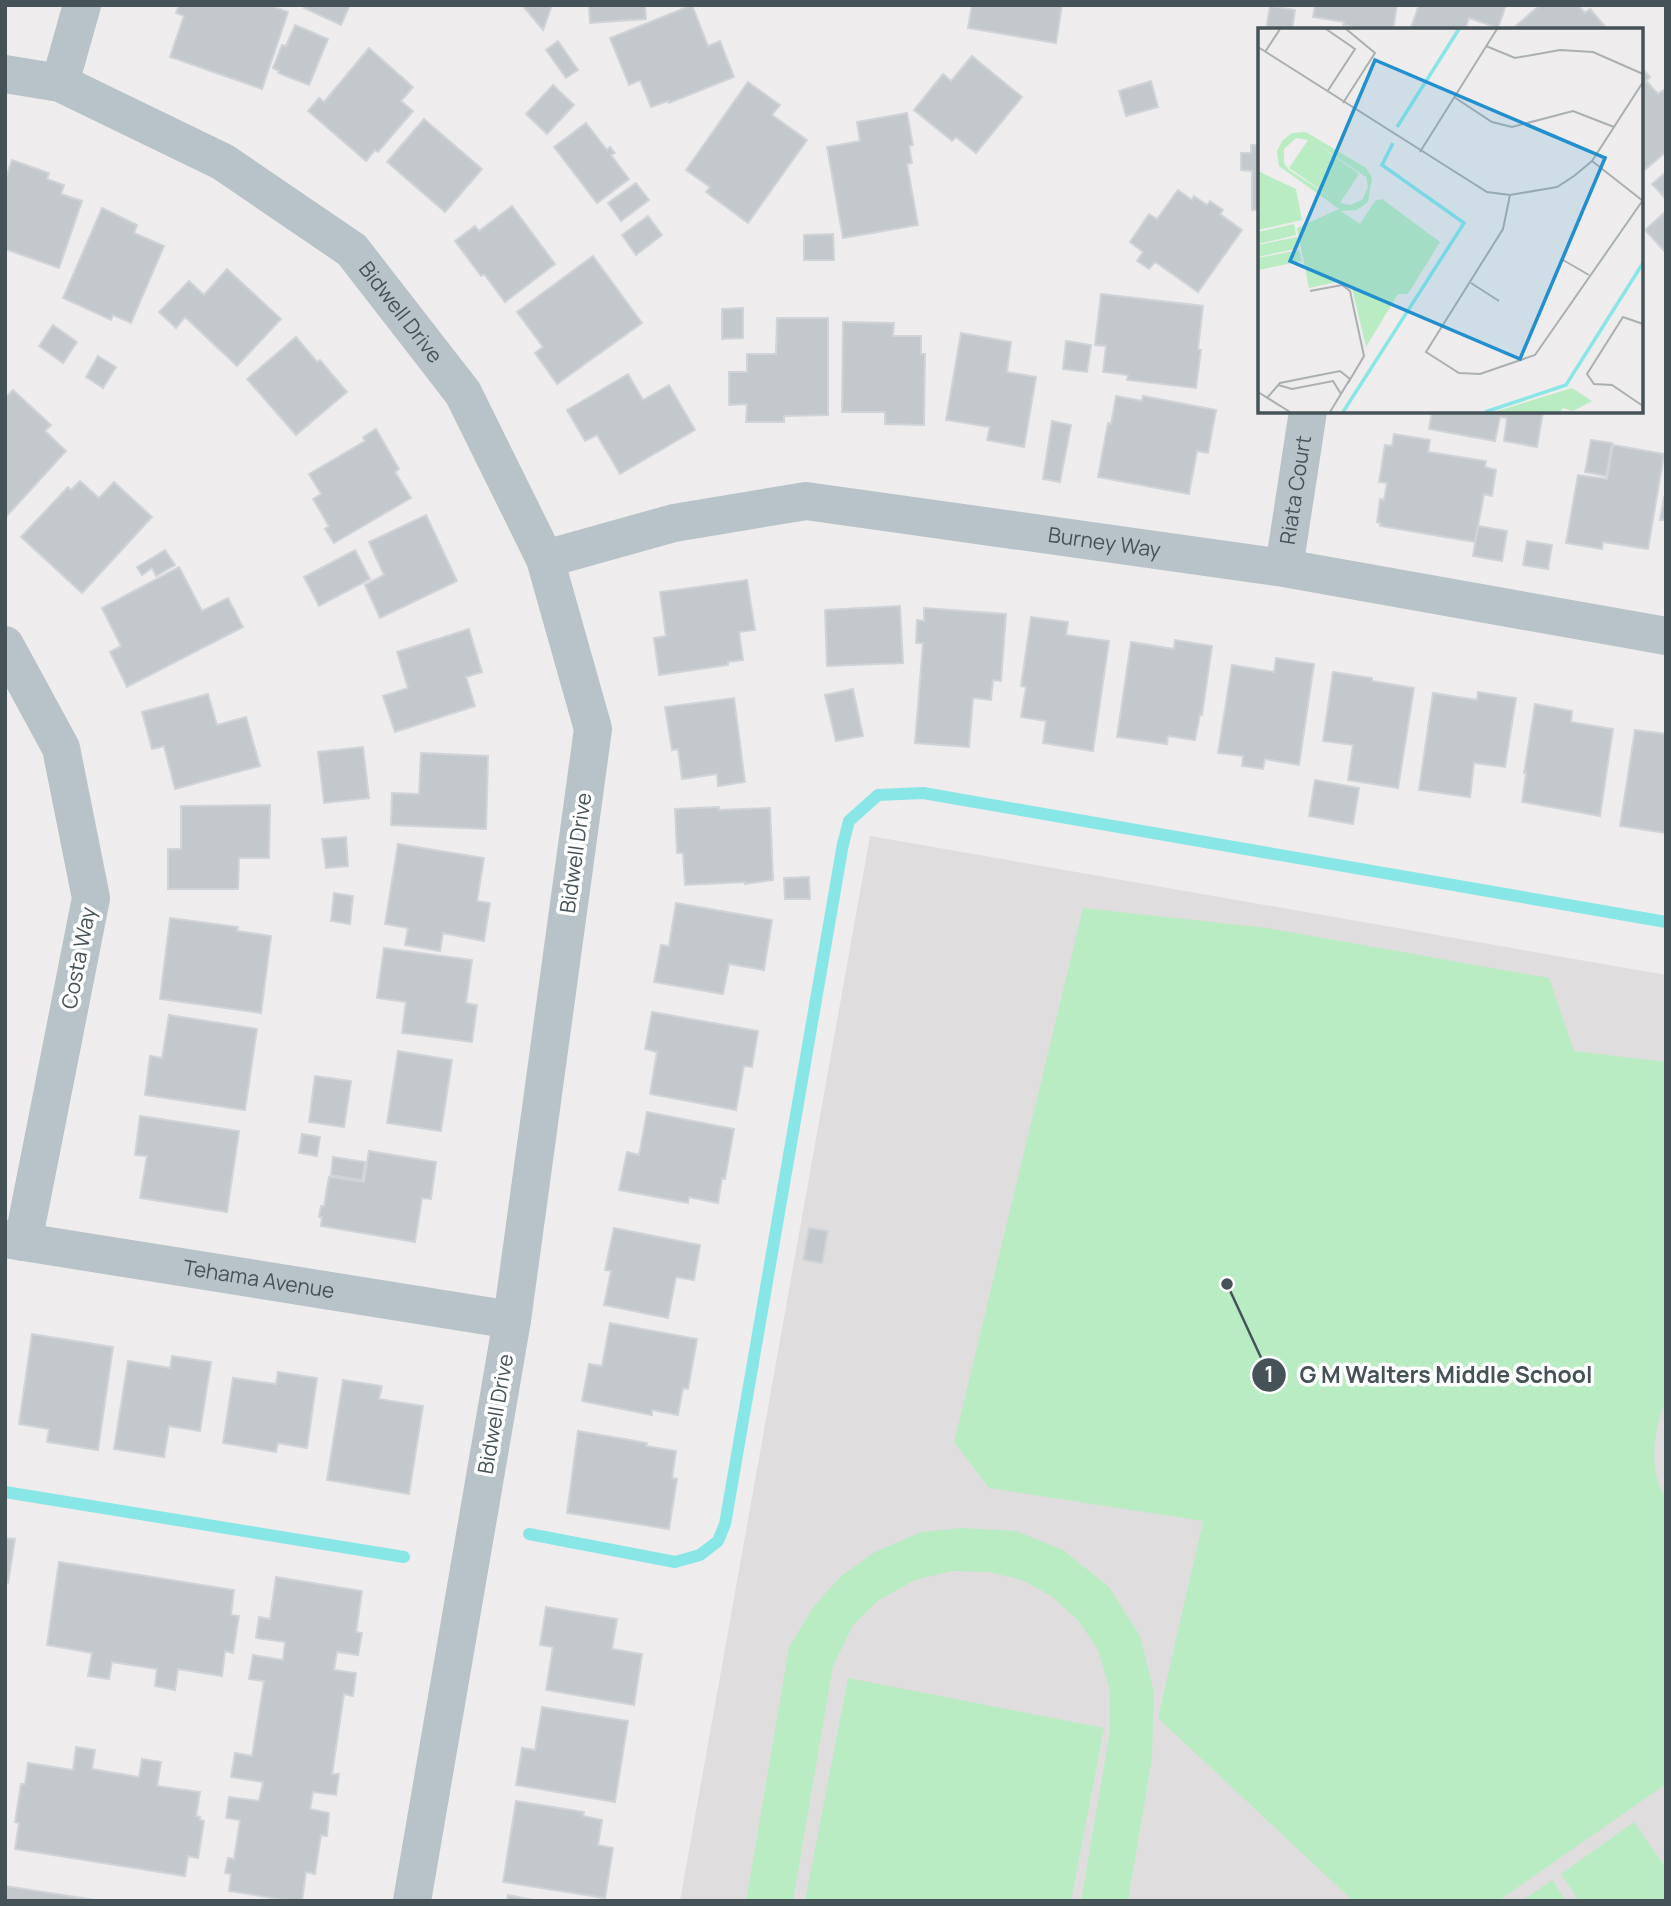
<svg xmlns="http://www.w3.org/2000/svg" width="1671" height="1906" font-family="Manrope,sans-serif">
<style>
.education{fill:#dfdddd}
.green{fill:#baecc4}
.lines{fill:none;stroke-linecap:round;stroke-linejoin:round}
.stream{stroke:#89e6e7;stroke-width:12}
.building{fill:#c2c8cc;stroke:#d0d3d7;stroke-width:2}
.minor{stroke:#b7c3c8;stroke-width:38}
.labels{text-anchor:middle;stroke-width:7;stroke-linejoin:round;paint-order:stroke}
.street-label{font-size:21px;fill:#455358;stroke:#fff}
.inset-river{fill:none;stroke:#89e6e7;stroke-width:3.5}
.inset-road{fill:none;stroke:#aaafb1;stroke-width:2}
.view{fill:#228fce;fill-opacity:0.15;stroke:#228fce;stroke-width:3.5}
.inset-edge{fill:none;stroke:#455358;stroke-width:3.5}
.leader{fill:none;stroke:#455358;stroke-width:2.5}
.callout-dot{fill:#455358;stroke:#fff;stroke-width:2.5}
.mark-label{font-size:21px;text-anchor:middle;font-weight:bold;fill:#fff}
.callout-label{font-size:23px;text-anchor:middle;font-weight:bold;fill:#455358;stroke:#fff;stroke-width:7;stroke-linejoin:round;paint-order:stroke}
</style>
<rect width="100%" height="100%" fill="#eeecec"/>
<!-- education -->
<path class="education" d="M870,836L1666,975V1901H680Z"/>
<!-- green -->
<path class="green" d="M1083,908L1267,928L1549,978L1574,1051L1666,1062V1399C1654,1428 1647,1471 1666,1498V1784L1498,1901H1353L1158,1718L1203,1521L989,1488L954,1442Z
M961,1528L1016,1531L1063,1550L1109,1587L1140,1636L1154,1692L1152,1758L1128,1901H1081L1110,1731L1109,1686L1097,1648L1077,1619L1051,1596L1022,1580L989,1572L952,1571L915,1580L879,1600L853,1625L833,1666L793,1901H746L789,1647L814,1606L841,1576L875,1552L921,1532Z
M848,1678L1104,1728L1071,1901H805Z
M1634,1822L1666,1868V1901H1579L1561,1874Z
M1552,1880L1566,1901H1522Z"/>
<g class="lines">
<!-- stream -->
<path class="stream" d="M5,1492L404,1557
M529,1534L675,1562L700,1555L718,1541L725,1524L843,844L849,821L878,795L923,793L1666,922"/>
</g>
<!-- building -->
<path class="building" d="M179,5H269L288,12L262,89L170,57L184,16L176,13Z
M305,5H350L341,25L304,8Z
M522,5H552L543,30Z
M589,5H645L646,19L590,23Z
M692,5L708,46L720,41L734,77L669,103L668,101L651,107L640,80L629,85L610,38Z
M972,5H1062L1056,43L968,28Z
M1315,5H1397L1393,30H1373L1343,25L1344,22L1313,17Z
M1419,5H1506L1498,28L1469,18L1465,30H1410Z
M1540,5H1578L1585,13L1590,9L1608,30H1511Z
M1270,6L1295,10L1292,30H1266Z
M295,25L328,39L309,85L278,73L279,71L273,68L282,45L286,46Z
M558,41L578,70L566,78L546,50Z
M369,48L413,87L401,101L413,111L378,152L375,150L366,161L308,111L319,98L324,102Z
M972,56L1022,97L976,153L956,137L952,141L914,110L943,74L951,81Z
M1641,67L1650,77L1646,81L1658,94L1665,89L1666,90V152L1641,173Z
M1151,81L1158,107L1126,116L1119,91Z
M748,82L780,105L772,115L807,140L748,223L706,192L710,187L686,170Z
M553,85L574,105L547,134L526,114Z
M907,113L913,145L909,146L912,163L907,164L918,225L843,238L827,147L860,141L857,122Z
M424,119L482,169L445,212L387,162Z
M586,123L607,150L610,147L615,153L611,155L629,179L597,203L554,147Z
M1251,145H1260V210H1252V171L1241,170V153H1251Z
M12,160L49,173L47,179L64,185L61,194L82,201L59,268L5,249V180Z
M1666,172V199L1652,184Z
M636,183L649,200L621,221L608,203Z
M1178,190L1192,200L1194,196L1207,205L1210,201L1223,210L1220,214L1242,230L1198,292L1155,262L1149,269L1137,261L1143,252L1130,242L1149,214L1157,219Z
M512,206L555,264L505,302L484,274L481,276L455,241L475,226L479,231Z
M102,208L137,225L134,233L164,246L131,323L113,315L111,320L63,298Z
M1666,211V253L1645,230Z
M648,216L662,235L636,255L622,235Z
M833,234L834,260H804V235Z
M593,256L642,323L557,384L535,353L543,347L517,312Z
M227,269L281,319L237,366L185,317L176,328L159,312L189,281L204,295Z
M1101,294L1203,306L1198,349L1201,350L1196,388L1127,380L1128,375L1103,372L1106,346L1095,345Z
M743,308V338L722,339V309Z
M777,318H828V415L784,416V422H746L747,404L729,405V372H747V354H776Z
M843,322L894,323L893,336H921V354H925L924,425L885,424V412H842Z
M53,325L77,342L63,363L39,346Z
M961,333L1011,342L1007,372L1036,377L1024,447L987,440L990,427L946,420Z
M296,337L317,362L320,360L347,392L296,435L247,379Z
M1066,341L1091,345L1087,372L1063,369Z
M98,356L116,367L103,388L86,377Z
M628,374L643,400L669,385L695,430L620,474L597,435L585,441L567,410Z
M13,390L51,425L45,431L66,451L5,518V398Z
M1116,396L1142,401L1143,396L1216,410L1208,453L1197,451L1189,494L1098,477L1108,423L1111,424Z
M1432,411L1543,412L1537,447L1504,441L1507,418L1500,417L1495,441L1429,429Z
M1052,421L1071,425L1060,482L1043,479Z
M376,429L399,469L395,472L411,498L334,543L325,529L329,526L313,499L321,494L309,474L365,441L363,437Z
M1394,434L1430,440L1428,452L1486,461L1485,467L1496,470L1492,496L1484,494L1475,542L1380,526V523L1377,522L1380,499L1384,500L1387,483L1379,482L1385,445L1392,446Z
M1591,440L1612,443L1606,476L1585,472Z
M1613,445L1664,454L1648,549L1603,542L1602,549L1566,543L1578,475L1607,479Z
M80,481L99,498L114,482L152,517L82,593L21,537L68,487L71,490Z
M1664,497H1666V520H1660Z
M426,515L457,581L380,618L365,585L384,575L369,542Z
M1478,526L1507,531L1502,561L1473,556Z
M1527,541L1552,545L1548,569L1523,565Z
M165,550L175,565L156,576L152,568L142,575L137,567Z
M355,550L370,579L319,606L304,577Z
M179,567L202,611L228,598L243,627L127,687L110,652L121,646L102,608Z
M747,580L755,630L739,632L743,660L728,662V665L659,675L654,638L666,636L660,592Z
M900,606L903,663L827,666L825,610Z
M924,608L1006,614L1001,681L993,680L991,700L973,698L969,747L915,743L923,643H916L917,620L924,621Z
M1031,617L1068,622L1066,635L1109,641L1093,751L1043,743L1046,721L1021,717L1026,687L1021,686Z
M469,629L482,672L466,677L475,706L395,732L383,696L408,688L397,652Z
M1175,640L1212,646L1202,715L1200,714L1195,740L1168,736L1167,744L1117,737L1131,642L1174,649Z
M1276,658L1314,664L1299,765L1265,759L1263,769L1242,766L1243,756L1218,753L1232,665L1274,672Z
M1333,672L1372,678V681L1414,688L1398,788L1348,780L1353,745L1323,741Z
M853,689L863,736L836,741L825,695Z
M1478,692L1516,698L1505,767L1474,763L1470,797L1419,790L1433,693L1477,700Z
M208,694L217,725L246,717L260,766L175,789L164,746L152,749L142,712Z
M734,698L745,782L718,786L717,774L682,779L678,749L672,750L665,707Z
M1535,704L1572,711L1571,722L1613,729L1600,816L1522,802L1526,773H1524Z
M1635,730L1666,734V833L1620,826Z
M363,747L369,798L324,803L318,752Z
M421,753L488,756L486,829L391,825L392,793L419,794Z
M1315,780L1359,788L1353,824L1309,816Z
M270,805L269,858H239L238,889H168V849H181V806Z
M719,807V810L770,808L773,880L745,884V882L685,885L683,853H677L675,809Z
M346,837L348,866L326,868L322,839Z
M398,844L484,858L477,901L490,903L484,941L443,933L440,951L405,945L408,928L385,924Z
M809,877L810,899H785L784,878Z
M334,893L353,896L350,924L331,921Z
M676,903L772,920L764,970L729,964L723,994L654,982L661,945L669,946Z
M170,918L238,927L237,931L271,936L261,1013L160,999Z
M384,948L472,960L466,1003L477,1005L472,1042L402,1033L406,1002L377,998Z
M652,1012L758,1031L752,1067L744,1066L736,1110L650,1094L657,1052L645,1049Z
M169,1015L257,1029L245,1110L145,1095L150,1056L162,1058Z
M398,1051L452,1060L441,1131L387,1123Z
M315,1076L351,1081L344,1127L309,1122Z
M647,1112L734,1129L725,1179L722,1178L718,1203L689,1197L688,1203L619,1190L627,1152L639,1155Z
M140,1116L239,1131L227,1212L140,1198L147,1156L135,1155Z
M302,1134L320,1137L317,1156L299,1153Z
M369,1151L436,1162L431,1199L422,1198L415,1242L321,1226L322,1217H319L321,1206H324L329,1177L364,1182Z
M333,1157L365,1162L362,1180L331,1175Z
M614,1228L700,1245L694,1280L676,1277L668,1318L604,1305L611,1271L605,1270Z
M809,1228L828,1231L822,1263L803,1260Z
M610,1323L697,1339L688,1389L683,1388L678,1415L652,1410V1415L582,1401L589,1364L602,1366Z
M32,1334L113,1347L98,1450L47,1442L49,1429L19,1424Z
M172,1356L211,1362L200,1431L169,1426L164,1457L114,1449L128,1361L170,1368Z
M278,1372L317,1378L307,1448L278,1443L276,1452L223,1443L233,1378L276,1384Z
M343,1380L382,1386L379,1399L423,1406L409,1494L327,1480Z
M578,1431L647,1443L646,1446L676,1451L672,1478L677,1479L669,1529L567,1513Z
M5,1538L15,1539L8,1583L5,1582Z
M59,1562L234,1590L231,1615L239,1616L233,1653L225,1651L222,1676L178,1669L175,1690L155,1686L157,1669L112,1662L109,1679L88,1676L92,1653L47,1645Z
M276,1577L362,1591L356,1632L362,1633L358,1655L337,1652L334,1670L356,1673L353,1696L344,1694L332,1774H339L336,1795L313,1792L310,1809L329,1813L327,1836L321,1835L315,1874L306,1872L302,1901H291L229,1891L231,1874L225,1873L228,1858L234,1859L240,1820L226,1818L229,1797L259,1801L263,1782L231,1777L235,1753L252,1756L264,1681L249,1679L253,1655L283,1660L285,1642L256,1638L259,1617L270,1619Z
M546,1607L617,1619L612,1649L642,1654L634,1705L546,1690L553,1647L540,1645Z
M542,1707L628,1721L615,1802L516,1785L522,1748L535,1750Z
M76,1747L95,1750L92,1769L139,1777L142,1759L161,1762L157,1786L200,1792L196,1816L200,1817V1820L204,1821L198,1858L188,1856L185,1876L15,1849L19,1823L15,1822L21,1784H25L28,1763L73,1770Z
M516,1801L584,1812L583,1816L602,1820L598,1845L613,1848L605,1898L503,1882Z
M5,1886L101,1901H5Z
M508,1895L538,1901H507Z"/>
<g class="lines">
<!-- minor -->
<g class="minor">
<path id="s1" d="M5,74L60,83L223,162L352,250L463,393L545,559L593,729L512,1320L412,1901"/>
<path d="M60,83L82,5"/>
<path id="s2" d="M545,559L674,523L806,501L1284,568L1666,636"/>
<path id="s3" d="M1284,568L1308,411"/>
<path d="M5,645L61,748L91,898L23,1242"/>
<path id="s4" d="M5,1239L512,1320"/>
</g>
</g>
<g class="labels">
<!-- street labels -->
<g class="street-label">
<text dy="7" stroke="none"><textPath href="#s1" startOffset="472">Bidwell Drive</textPath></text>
<text dy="7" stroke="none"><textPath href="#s3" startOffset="79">Riata Court</textPath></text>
<text dy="7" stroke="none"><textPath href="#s2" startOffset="569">Burney Way</textPath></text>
<text transform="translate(576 853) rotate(-82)" y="7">Bidwell Drive</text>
<text transform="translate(79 958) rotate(-79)" y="7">Costa Way</text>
<text dy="7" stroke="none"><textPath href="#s4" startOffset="257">Tehama Avenue</textPath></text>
<text transform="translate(496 1414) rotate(-80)" y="7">Bidwell Drive</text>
</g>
</g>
<!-- overview -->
<g transform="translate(1258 28)">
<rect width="385" height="385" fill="#eeecec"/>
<path d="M48,104L108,140L114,150L110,174L99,182L83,183L102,196L117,173L124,171L182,214L150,266H140L108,319L94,260L83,253L51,260L39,200L81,181L21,138L19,123L24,113L34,105ZM38,110L50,112L31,140L75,170L31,142L26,135V121ZM59,116L108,149L110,159L104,172L92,177L82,175L101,146ZM0,143L38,161L44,192L0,202ZM36,196L38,207L0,216V204ZM39,209L41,220L0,229V217ZM41,222L44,233L0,242V230ZM314,360L334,373L315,383L305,380L302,384H236Z" fill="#baecc4" fill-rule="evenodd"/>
<path class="inset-river" d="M139,99L201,1M85,384L206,195L124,137L135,115M227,384L308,357L385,235"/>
<path class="inset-road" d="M68,1L97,21L69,64M228,18L257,30L302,22L335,24L385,46M0,19L229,164L252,167L299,159L316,148L334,133L385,54M7,24L22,1M196,69L234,94L254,99L315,83L356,99M85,75L117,25L88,1M162,124L239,1M334,133L385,173M252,167L245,201L168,324L201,345L222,346L277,327L385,172M305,232L331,247M213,255L241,273M52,263L84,257L92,263L106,328L90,355M385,296L365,289L329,346L336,356L354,357L385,378M20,357L34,361L75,353L83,366M0,364L32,384M9,370L22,355L82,343L92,351L72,384"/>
<path class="view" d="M117,32L347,130L262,331L32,233Z"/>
<rect width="385" height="385" class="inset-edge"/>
</g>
<!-- callouts -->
<path class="leader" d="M1227 1284L1269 1375"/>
<g class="callout-dot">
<circle cx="1227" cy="1284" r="7"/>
<circle cx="1269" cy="1375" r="18"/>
</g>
<g class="mark-label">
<text x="1269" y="1382">1</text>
</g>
<g class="callout-label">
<text x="1446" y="1383">G M Walters Middle School</text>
</g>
<!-- border -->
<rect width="1671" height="1906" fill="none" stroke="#455358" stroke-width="14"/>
</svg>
